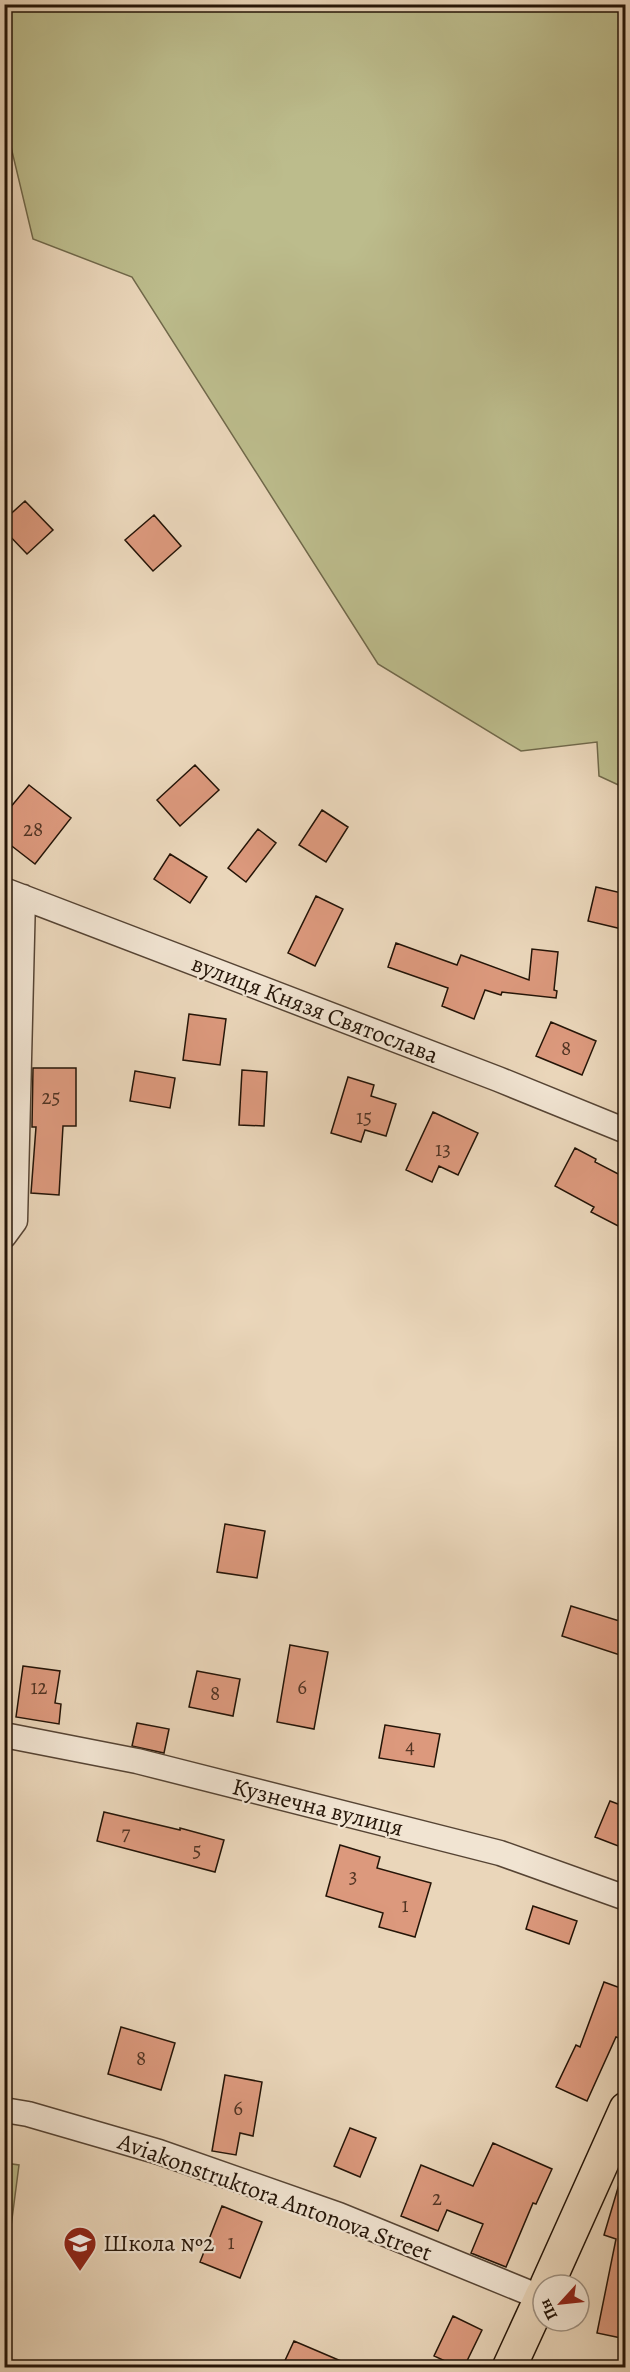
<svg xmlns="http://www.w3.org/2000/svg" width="630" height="2372" font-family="Alegreya,serif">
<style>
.green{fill:#bcbc8c;stroke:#70684a;stroke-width:1.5}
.building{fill:#dc997d;stroke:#241407;stroke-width:1.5}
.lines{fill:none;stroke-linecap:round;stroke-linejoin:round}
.street-casing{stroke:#564434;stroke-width:27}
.primary-casing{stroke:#241407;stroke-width:36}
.street{stroke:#f1e4d2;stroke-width:24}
.primary{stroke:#ead6ba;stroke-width:33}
.labels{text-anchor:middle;stroke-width:4.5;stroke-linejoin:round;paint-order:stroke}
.number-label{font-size:21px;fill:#523524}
.street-label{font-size:24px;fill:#241407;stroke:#f1e4d2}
.poi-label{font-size:24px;fill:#241407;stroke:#f1e4d2;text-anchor:start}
</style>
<rect width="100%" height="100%" fill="#ead6ba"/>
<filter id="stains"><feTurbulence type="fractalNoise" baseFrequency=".00333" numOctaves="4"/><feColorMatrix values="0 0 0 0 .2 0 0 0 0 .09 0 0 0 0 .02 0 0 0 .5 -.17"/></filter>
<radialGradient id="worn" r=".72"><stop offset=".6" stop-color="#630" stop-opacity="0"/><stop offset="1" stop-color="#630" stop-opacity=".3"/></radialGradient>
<!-- green -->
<path class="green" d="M4,5H625V788L599,776L597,742L521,751L378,664L132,277L33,239L5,122Z
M5,2163L19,2165L5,2273L4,2163Z"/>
<!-- building -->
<path class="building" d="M25,501L53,530L27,554L4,530V520Z
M154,515L181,546L153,571L125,540Z
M195,765L219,790L180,826L157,800Z
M29,785L71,818L35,864L4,840V815Z
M322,810L348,827L326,862L299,845Z
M258,829L276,843L246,882L228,868Z
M170,854L207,877L190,903L154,879Z
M596,887L626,894V930L588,921Z
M316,896L343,909L315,966L288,953Z
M396,943L457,965L461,955L529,980L532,949L558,952L554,990L557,991L556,998L502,992L501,995L485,990L474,1019L442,1006L448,988L388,967Z
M189,1014L226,1019L220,1065L183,1060Z
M551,1022L596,1041L582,1075L536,1056Z
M33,1068H76V1126H63L59,1195L31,1193L36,1127H32Z
M242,1070L267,1072L264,1126L239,1125Z
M135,1071L175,1078L170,1108L130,1101Z
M348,1077L374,1085L371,1096L396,1104L386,1136L365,1130L361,1142L331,1133Z
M433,1112L478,1133L458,1175L439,1166L432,1182L406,1170Z
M575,1148L596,1159L595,1162L626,1178V1230L591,1212L594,1207L555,1186Z
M225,1524L265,1531L257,1578L217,1572Z
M571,1606L626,1623V1657L562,1636Z
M290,1645L328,1652L314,1729L277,1722Z
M23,1666L60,1671L55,1703L61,1704L59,1724L16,1717Z
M197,1671L240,1679L233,1716L189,1707Z
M137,1723L169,1729L164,1753L132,1746Z
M385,1725L440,1734L434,1767L379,1758Z
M610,1801L626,1807V1849L595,1837Z
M104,1812L180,1830V1828L224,1840L215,1872L97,1841Z
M340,1845L380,1857L377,1868L431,1883L415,1937L379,1927L383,1913L326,1896Z
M533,1906L577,1921L569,1944L526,1929Z
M604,1982L626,1990V2021L619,2038L616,2037L587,2101L556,2087L576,2045L580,2047Z
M121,2027L175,2043L161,2090L108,2074Z
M225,2075L262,2082L253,2136L240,2133L236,2155L212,2151Z
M350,2128L376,2138L360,2177L334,2166Z
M493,2143L552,2169L536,2204L533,2203L506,2267L471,2253L483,2224L447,2210L438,2231L401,2216L421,2165L473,2186Z
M620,2181L626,2182V2339L597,2333L616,2239L604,2235Z
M222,2206L262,2222L240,2278L200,2262Z
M453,2316L482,2330L464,2367H458L434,2356Z
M294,2341L355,2367H282Z"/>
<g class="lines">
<defs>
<path id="street" d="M4,890L498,1079L626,1131
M4,1236L15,1221L23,897
M4,1735L137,1761L500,1853L626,1898
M4,2110L28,2114L159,2152L339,2215L542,2298"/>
<path id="primary" d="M547,2285L626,2109
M509,2368L543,2294"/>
</defs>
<!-- street casing -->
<use href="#street" class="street-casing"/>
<!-- primary casing -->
<use href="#primary" class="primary-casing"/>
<!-- street -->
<use href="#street" class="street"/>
<!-- primary -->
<use href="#primary" class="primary"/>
</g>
<!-- icons -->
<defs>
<symbol id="school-pin" viewBox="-11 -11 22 30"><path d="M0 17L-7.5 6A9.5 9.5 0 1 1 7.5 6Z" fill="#8f2418" stroke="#f1e4d2"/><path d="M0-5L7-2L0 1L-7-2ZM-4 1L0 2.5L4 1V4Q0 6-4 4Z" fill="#fff"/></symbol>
</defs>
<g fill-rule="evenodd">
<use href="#school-pin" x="61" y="2224" width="38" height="52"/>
</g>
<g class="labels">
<!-- number labels -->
<g class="number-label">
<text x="33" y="836">28</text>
<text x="566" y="1055">8</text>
<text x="51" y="1104">25</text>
<text x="364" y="1124">15</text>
<text x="443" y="1156">13</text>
<text x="39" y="1694">12</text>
<text x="302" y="1694">6</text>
<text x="215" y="1700">8</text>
<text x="410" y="1753">4</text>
<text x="126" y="1840">7</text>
<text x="197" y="1857">5</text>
<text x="353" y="1883">3</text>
<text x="405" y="1912">1</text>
<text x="141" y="2065">8</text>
<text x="238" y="2115">6</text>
<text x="437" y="2205">2</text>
<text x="231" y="2249">1</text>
</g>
<!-- street labels -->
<g class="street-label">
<text transform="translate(315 1009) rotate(21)" y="8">вулиця Князя Святослава</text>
<text transform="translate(318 1807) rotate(14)" y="8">Кузнечна вулиця</text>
<text transform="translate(275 2197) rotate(20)" y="8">Aviakonstruktora Antonova Street</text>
</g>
<!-- poi labels -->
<g class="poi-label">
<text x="103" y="2251">Школа №2</text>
</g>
</g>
<!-- margin -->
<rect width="630" height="2372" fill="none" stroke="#ead6ba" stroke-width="24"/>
<rect x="6" y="6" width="618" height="2360" fill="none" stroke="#241407" stroke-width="3"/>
<rect x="12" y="12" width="606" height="2348" fill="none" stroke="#241407" stroke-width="1.5"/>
<!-- north arrow -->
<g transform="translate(561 2303) rotate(243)"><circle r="28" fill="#f1e4d2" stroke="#9f9181" stroke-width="1.5"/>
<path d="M0-4.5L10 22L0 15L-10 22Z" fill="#8f2418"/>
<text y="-9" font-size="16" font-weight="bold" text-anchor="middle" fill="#241407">Пн</text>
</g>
<rect width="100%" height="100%" filter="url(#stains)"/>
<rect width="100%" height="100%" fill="url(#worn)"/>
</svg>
